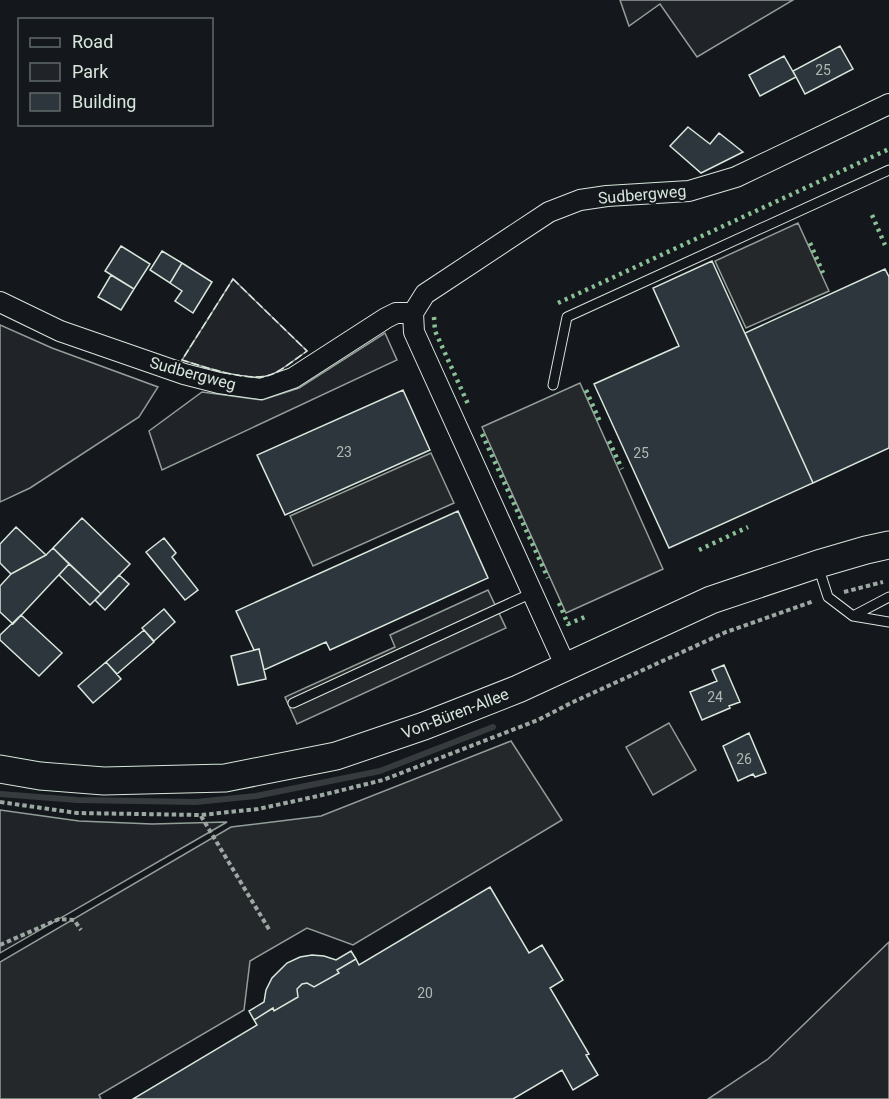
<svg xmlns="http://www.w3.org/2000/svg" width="889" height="1099" font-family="Roboto,sans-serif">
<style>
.green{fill:#202428;stroke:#939e99;stroke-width:1.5}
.parking{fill:#24282b;stroke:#939e99;stroke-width:1.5}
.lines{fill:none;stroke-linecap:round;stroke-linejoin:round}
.stream{stroke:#363b3e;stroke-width:6}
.building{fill:#2c363c;stroke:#d8e6dc;stroke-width:1.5}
.lane-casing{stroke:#d8e6dc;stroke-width:11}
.street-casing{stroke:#d8e6dc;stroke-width:22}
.secondary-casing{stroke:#d8e6dc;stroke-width:29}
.path{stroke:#9da8a2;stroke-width:4;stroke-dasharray:4.5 3;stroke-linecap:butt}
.lane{stroke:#14181c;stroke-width:9}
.street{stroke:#14181c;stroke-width:20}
.secondary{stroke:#14181c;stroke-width:27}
.hedge{stroke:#8ac095;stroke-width:4.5;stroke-dasharray:3 4.5;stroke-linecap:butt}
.fence{stroke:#d8e6dc;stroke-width:1.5;stroke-dasharray:8 3;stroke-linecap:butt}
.labels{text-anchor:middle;stroke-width:4.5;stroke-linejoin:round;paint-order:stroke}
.number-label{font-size:14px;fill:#adbab4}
.street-label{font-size:16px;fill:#d8e6dc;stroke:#14181c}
</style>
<rect width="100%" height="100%" fill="#14181c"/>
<!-- green -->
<path class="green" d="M620,0H793L697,57L660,4L629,26Z
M233,279L307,351C297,358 286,367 275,373C254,385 205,367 182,360Z
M0,325L52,348L158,387L139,417L30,488L0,502Z
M385,333L397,360L162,470L149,431L202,392L262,400L299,388Z
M0,810L79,821L152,824L227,822L0,953Z
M889,942V1099H708L768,1059Z"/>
<!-- parking -->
<path class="parking" d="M798,223L829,291L746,328L715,261Z
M580,383L663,569L566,613L482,427Z
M431,453L454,503L313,566L290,516Z
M488,590L506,628L297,724L285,697L395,647L390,635Z
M669,723L696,770L653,795L626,747Z
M511,741L562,820L353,945L307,928L250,961L244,1010L99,1095L101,1099H0V962L231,827L321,816Z"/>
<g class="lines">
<!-- stream -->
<path class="stream" d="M0,794L77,800L196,802L256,796L380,771L493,727"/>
</g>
<!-- building -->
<path class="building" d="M840,46L853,69L805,94L793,71Z
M784,56L796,77L760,96L749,75Z
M688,127L710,144L719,133L743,152L701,173L670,146Z
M121,246L150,264L134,289L105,271Z
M162,251L182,263L170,283L150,270Z
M712,261L813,483L669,548L594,384L679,346L653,288Z
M182,263L212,282L193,313L175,301L182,291L170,283Z
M885,269L889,277V448L813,483L745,333Z
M111,275L134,289L121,310L98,297Z
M403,390L430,450L285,515L257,455Z
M458,511L488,578L330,650L326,642L264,670L259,649L254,650L236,611Z
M82,518L130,564L101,594L53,548Z
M16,527L46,555L11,574L0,563V544Z
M164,538L176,553L172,557L198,590L185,600L146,552Z
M53,548L69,564L13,624L0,612V586L11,574L46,555Z
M69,564L101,594L90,605L59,575Z
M119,575L129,584L105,610L95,600Z
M164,609L175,622L154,641L142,628Z
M21,615L62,653L39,676L0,640V635Z
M144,630L154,642L117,674L106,662Z
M259,649L266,679L238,685L231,656Z
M106,662L121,679L93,703L78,686Z
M724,665L740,702L729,706L730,708L702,720L690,692L717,681L712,670Z
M749,733L766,773L755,777L753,774L738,781L723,746Z
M490,887L529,953L542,945L563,980L550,988L589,1054L586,1055L598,1075L573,1090L562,1070L513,1099H133L257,1025L254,1020L273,1008L274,1011L298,997L297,989L302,984L307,983L314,987L339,973L337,970L356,959L359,965Z
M351,951L356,959L337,970L339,973L314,987L307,983L302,984L297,989L298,997L274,1011L273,1008L254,1020L249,1011L264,1002L266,990L272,978L287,963L300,957L312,955L324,956L336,960Z"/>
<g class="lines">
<defs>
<path id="lane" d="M553,385L567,317L889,170
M818,566L828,597L853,616L889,622
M853,616L889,597
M293,703L532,593"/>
<path id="street" d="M0,302L60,331L184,374L219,383L261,389L293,378L386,318L396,313H413
M566,667L414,332L413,313L425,294L549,212L580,200L607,196L689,191L736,177L889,104"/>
<path id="secondary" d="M0,769L40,776L104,781L225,778L336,756L424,726L518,689L711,600L818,564L866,550L889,545"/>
</defs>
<!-- lane casing -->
<use href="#lane" class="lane-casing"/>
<!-- street casing -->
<use href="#street" class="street-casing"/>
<!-- secondary casing -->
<use href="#secondary" class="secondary-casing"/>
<!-- path -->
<path class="path" d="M844,592L883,582
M0,802L77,813L201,815L258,809L318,796L383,780L538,720L571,703L726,632L814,601
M201,816L270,931
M0,945L59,919L74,920L81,930"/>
<!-- lane -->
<use href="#lane" class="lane"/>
<!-- street -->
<use href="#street" class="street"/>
<!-- secondary -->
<use href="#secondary" class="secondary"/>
<!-- hedge -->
<path class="hedge" d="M872,215L885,245
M810,243L823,273
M558,303L889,149
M434,317L435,331L468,404
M586,390L601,424
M482,434L548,578
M609,441L622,469
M699,550L748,527
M559,603L568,624L585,617"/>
<!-- fence -->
<path class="fence" d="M233,279L307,351C297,358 286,367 275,373C254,385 205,367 182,360Z"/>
</g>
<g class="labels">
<!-- number labels -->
<g class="number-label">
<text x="823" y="75">25</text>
<text x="344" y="457">23</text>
<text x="641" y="458">25</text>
<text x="715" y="702">24</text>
<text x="744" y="764">26</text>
<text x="425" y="998">20</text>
</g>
<!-- street labels -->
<g class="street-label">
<text transform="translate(642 194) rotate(-5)" y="6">Sudbergweg</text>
<text transform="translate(193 373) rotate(15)" y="6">Sudbergweg</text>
<text transform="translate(455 713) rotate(-21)" y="6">Von-Büren-Allee</text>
</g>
</g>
<!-- legend -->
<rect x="18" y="18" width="195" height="108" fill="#14181c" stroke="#626a69" stroke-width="1.5"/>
<rect x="30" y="38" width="30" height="9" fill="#14181c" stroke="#626a69" stroke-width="1.5"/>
<text x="72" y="48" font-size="18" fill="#d8e6dc">Road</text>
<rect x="30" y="63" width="30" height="18" fill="#202428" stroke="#626a69" stroke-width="1.5"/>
<text x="72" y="78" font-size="18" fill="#d8e6dc">Park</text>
<rect x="30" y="93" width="30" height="18" fill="#2c363c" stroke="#626a69" stroke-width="1.5"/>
<text x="72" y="108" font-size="18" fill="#d8e6dc">Building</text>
</svg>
